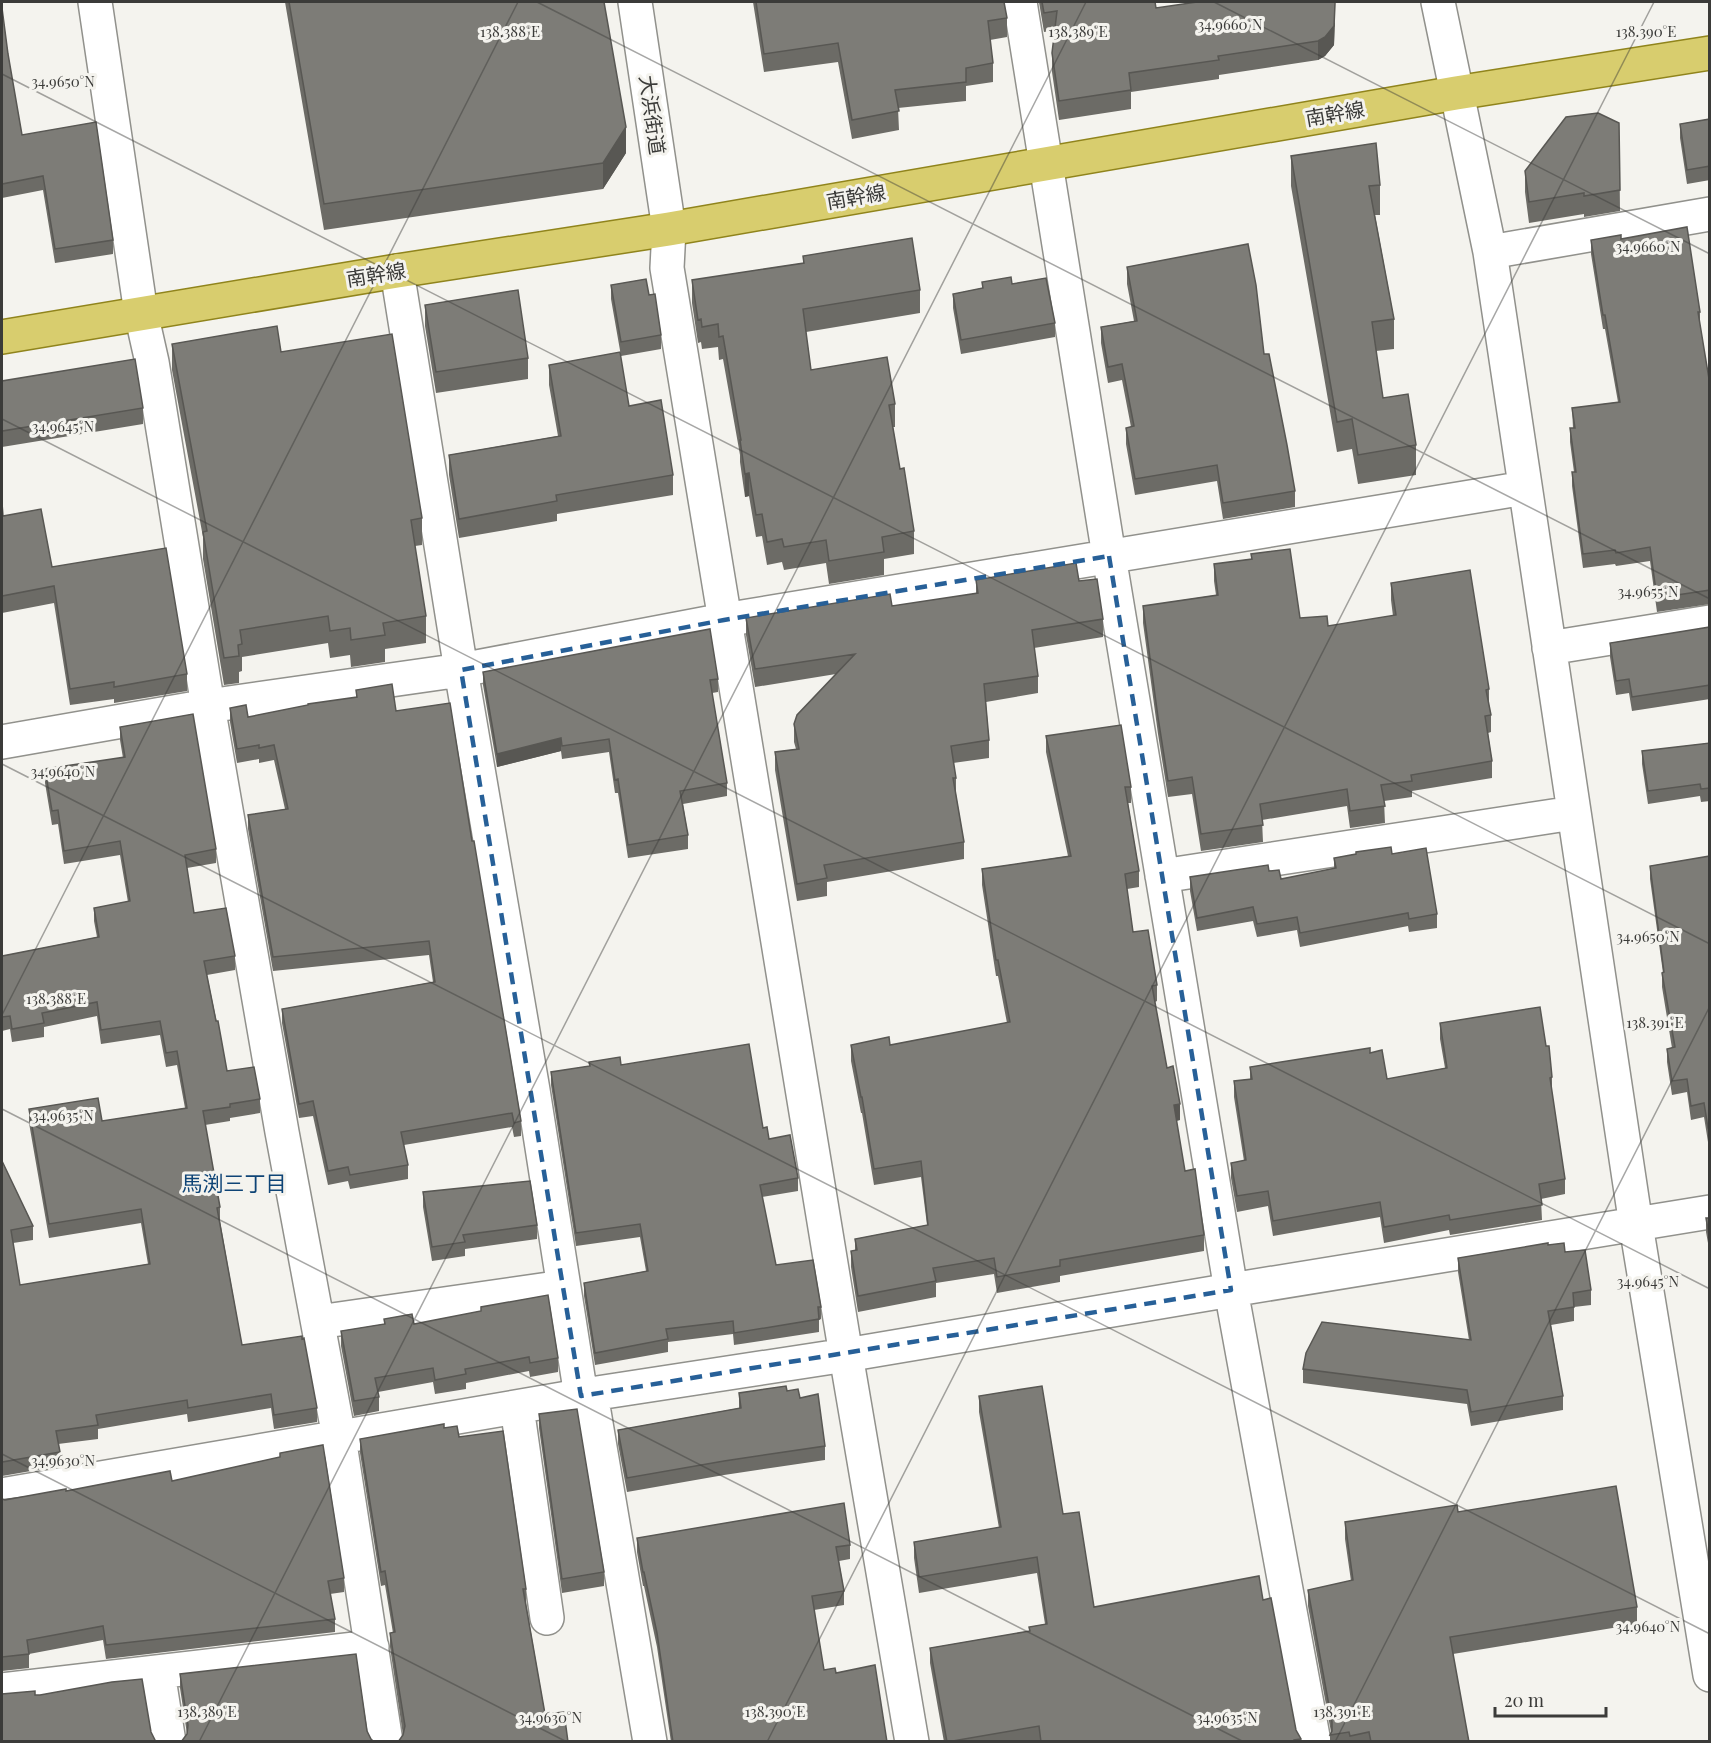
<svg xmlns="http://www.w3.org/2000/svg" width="1711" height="1743" font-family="'Playfair Display','Noto Sans JP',serif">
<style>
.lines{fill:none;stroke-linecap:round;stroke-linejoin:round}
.minor-casing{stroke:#91918c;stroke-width:36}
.major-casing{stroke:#90841c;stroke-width:36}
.minor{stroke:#fff;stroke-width:33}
.major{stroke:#d8cd6e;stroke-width:33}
.wall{fill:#6c6b66}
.shaded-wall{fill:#585753}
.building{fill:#7d7c77;stroke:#585753;stroke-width:1.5}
.marked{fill:none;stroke:#276098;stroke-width:4.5;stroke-dasharray:12 8;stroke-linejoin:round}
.ticks{fill:none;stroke:#3b3b39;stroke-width:1.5;stroke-opacity:0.45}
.labels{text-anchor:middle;stroke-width:6;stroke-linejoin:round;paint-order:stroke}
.street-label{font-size:20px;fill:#3b3b39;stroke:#f4f3ee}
.neighbourhood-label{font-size:21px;fill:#0e4476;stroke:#f4f3ee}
.ticks-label{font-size:15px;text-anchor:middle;fill:#3b3b39;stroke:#f4f3ee;stroke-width:6;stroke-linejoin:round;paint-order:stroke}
</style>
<rect width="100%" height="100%" fill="#f4f3ee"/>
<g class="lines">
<defs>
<path id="minor" d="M95,2L141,313L152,362L208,706L282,1132L339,1437L386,1742
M635,2L669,229L667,268L846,1355L912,1742
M1020,2L1109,556L1231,1290L1314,1742
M1438,2L1490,252L1636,1225L1710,1675
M1490,252L1710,214
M397,271L461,670L533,1090L581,1396
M1549,648L1710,622
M2,742L208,706L461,670L724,620L1525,488
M1162,876L1573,813
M318,1322L563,1287
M591,1394L650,1742
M517,1407L547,1618
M2,1495L591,1394L846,1355L1231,1290L1710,1212
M158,1672L169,1742
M2,1690L372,1647"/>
<path id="major" d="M2,337L397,271L669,229L1456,93L1710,53"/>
</defs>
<!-- minor casing -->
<use href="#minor" class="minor-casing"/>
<!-- major casing -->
<use href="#major" class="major-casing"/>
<!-- minor -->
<use href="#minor" class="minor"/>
<!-- major -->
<use href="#major" class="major"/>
</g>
<!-- wall -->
<path class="wall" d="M285,2H604L626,153L603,189L324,230Z
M753,2H1004L1007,18V37L990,40L993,63V82L966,86V101L898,108L899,130L852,139L838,62L764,72Z
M1039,2H1155L1156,8L1335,23L1334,45L1325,56L1318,60L1219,75V79L1131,92V109L1059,120L1052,72V53L1055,30L1044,32Z
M2,8L8,54L22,135L113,240V254L55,263L43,190L2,198Z
M1710,98V180L1687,184L1680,138V124L1709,119L1708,113V99Z
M1619,123L1620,211L1584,217V214L1529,223L1525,192V171Z
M1291,156L1380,185V215H1375L1394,319V349L1376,351L1383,398L1416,445V475L1358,484L1352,449L1337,452L1291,186Z
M1621,239L1700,312V326L1710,385V604L1657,612L1650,561L1616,566L1615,564L1583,568L1572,486V472H1574L1570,442V428H1573L1572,408L1618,402L1605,329H1603L1591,254V240Z
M803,256L920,290V313L806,332L811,370L895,404V427H893L900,469L914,531V554L884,559V575L829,584L826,563L784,570L782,562L767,565L762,536L756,537L749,496L745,497L740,462V455L723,359L719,360L718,347L702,349L701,342L698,343L692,303V280L803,263Z
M1127,267L1264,354L1295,491V507L1223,519L1217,481L1135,495L1126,444V428L1131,427L1122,380L1108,383L1101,343V327L1134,321L1127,284Z
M982,282L1012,284L1055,323V337L961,354L953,308V294L982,288Z
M611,285L649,295L661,335V349L621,356L611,299Z
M425,305L528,358V379L436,393L425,326Z
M172,344L281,352L422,518V545L415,546L426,616V643L385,649V662L351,667L350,655L330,658L328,643L242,657V671L239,672V683L224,685L203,559V537L172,370Z
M549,365L629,406L673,475V495L557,514V521L459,538L449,475V455L558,436L549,385Z
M2,381L143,408V424L2,447Z
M2,503L3,516L52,567L187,674V691L114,703V699L70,705L54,603L2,613Z
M1251,554L1300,618L1328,626L1393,616L1391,600V583L1489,689V705L1491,715V732L1488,733L1492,761V778L1412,791V797L1384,801L1385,823L1350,828L1347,806L1262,820L1263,842L1201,851L1192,794L1168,797L1158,734L1143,623V606L1216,595L1214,581V564L1251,559Z
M976,580L1079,581L1103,619V637L1034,648L1038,676V693L986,702L989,740V758L953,763L956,778V794L964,842V859L827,882V896L797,901L775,770V752L796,749L794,742V724L836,674L755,687L746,635V618L892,606L976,594Z
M1710,627V699L1632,711L1629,693L1616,695L1610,657V643Z
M483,672L718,679V692L712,693L727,783V796L683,804L688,835V849L628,858L618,793H615L609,752L562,759L561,751L497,767L483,685Z
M356,690L396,711L472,841L521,1121V1136L514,1137L512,1127L404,1145L408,1165V1179L350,1189L348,1181L328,1185L313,1116L299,1118L282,1023V1009L433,982L429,955L273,971L248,829V815L285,809L274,760L259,763V759L237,763L230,722V708L248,717L356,697Z
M120,727L216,849V863L187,868L194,913L235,956V970L207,975L227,1071L260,1099V1113L230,1118V1121L205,1125L220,1207V1221L242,1345L317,1408V1422L274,1429L271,1408L188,1422L187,1414L98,1429V1439L58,1444L60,1452V1466L2,1476V1161L33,1226V1240L13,1243L20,1285L148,1264L141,1223L49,1238L29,1123V1109L102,1121L185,1108L177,1065L166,1067L160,1035L101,1044L97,1016L44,1027V1037L12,1042L10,1029L2,1031V955V956L97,937L94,921V908L128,902L120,855L64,864L58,824L52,825L45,783V769L123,758L120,740Z
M1046,736L1131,787V803H1128L1139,871V887L1127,889L1133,932L1157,985V1001L1155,1002L1167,1068L1180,1120L1176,1121L1185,1171L1204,1235V1251L1060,1276V1282L997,1293L994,1274L936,1283V1297L858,1312L851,1267V1251H855V1239L927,1225L921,1177L874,1185L862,1113H861L851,1061V1045H890L1007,1023L998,976H996L982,885V869L1068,856L1046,752Z
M1710,743V801L1701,802L1700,796L1648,804L1642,764V751Z
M1392,854L1437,914V928L1409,932L1408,926L1300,947L1297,930L1257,937L1253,921L1197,931L1190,891V877L1269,871L1281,879L1334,869V858Z
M1710,856V1141L1708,1142L1704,1117L1691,1120L1687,1092L1672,1095L1667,1062V1049L1672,1048L1662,987V973H1663L1650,879V866Z
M1440,1023L1546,1046L1552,1077V1093L1565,1179V1194L1541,1199L1542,1220L1450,1235L1449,1230L1384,1243L1380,1217L1273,1236L1268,1206L1237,1212L1231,1178V1163L1244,1161L1234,1097V1081L1250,1079V1067L1370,1053L1387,1079L1445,1068L1440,1039Z
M589,1062L621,1065L763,1128L769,1139L798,1178V1191L762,1197L776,1265L821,1307V1319L819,1320V1332L734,1345L733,1334L668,1342V1352L595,1365L584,1296V1283L646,1271L640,1237L576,1246L551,1085V1072L589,1066Z
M423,1192L537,1225V1239L465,1249V1256L432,1261L423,1207Z
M1706,1218H1710V1254L1706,1232Z
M1548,1245L1565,1252L1591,1290V1305L1574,1307V1321L1551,1325L1563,1396V1410L1471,1426L1467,1404L1303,1383V1369L1469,1340L1458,1272V1258Z
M481,1307L558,1358V1372L530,1377L529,1371L466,1383V1389L435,1394L433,1382L378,1392L379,1397V1411L354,1416L341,1346V1331L384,1324V1319L414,1324L481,1311Z
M787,1391L800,1398L825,1446V1460L724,1475L627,1492L618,1444V1430L739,1408V1393Z
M979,1396L1063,1514L1094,1607L1263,1600L1296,1730L1301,1739V1742H944L930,1663V1648L1029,1631V1627L1045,1624L1037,1573L919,1593L914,1558V1542L999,1528L979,1412Z
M539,1414L604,1572V1586L562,1593L539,1428Z
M444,1428L459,1437L526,1589V1603L545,1714L403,1735L390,1647V1633H393L385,1585L381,1586L360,1453V1439Z
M280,1453L344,1578V1592L330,1594L335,1619V1632L106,1659L103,1640L29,1654V1668L2,1671V1499L66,1491L172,1481L280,1457Z
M1458,1512L1637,1607V1624L1453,1654L1469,1742H1330V1735L1331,1732L1308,1606V1590L1351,1581L1345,1539V1522Z
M637,1538L850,1545V1559L839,1561L844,1591V1605L814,1610L824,1670L836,1673L887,1742H671L657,1647L644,1586H643L637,1552Z
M180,1674L367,1731L371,1739L187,1734L180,1688Z"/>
<!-- shaded-wall -->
<path class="shaded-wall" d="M1335,4L1334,45L1325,56L1318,60V41Z
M626,127V153L603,189V163Z
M749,473V496L745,497V474Z
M561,738V751L497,767V754Z
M1180,1104V1120L1174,1121V1105Z"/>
<!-- building -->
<path class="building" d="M289,2H604L626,127L603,163L324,204Z
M756,2H1004L1007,18L988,21L993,63L966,68V82L895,90L899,111L852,120L838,43L764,54Z
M1042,2H1155L1156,8L1197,2H1335V4L1334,26L1325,37L1318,41L1218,56L1219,60L1129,73L1131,90L1059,101L1052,53L1057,11L1044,13Z
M2,8L8,54L22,135L96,122L113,240L55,249L43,176L2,184Z
M1598,113L1619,123L1620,190L1584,196V193L1529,202L1525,171L1566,117Z
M1710,119V166L1687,170L1680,124Z
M1376,143L1380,185L1369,186L1394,319L1372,322L1383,398L1408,394L1416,445L1358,455L1352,419L1337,422L1291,156Z
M1687,227L1700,312H1698L1710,385V590L1657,598L1650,547L1616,553L1615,550L1583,554L1572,472H1576L1570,428H1575L1572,408L1620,402L1605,315H1603L1591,240L1621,235V239Z
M912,238L920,290L803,309L811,370L887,357L895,404L889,405L900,469L904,468L914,531L882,537L884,552L829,561L826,540L784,547L782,539L767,542L762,514L756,515L749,473L745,474L740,440H741L723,336L719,337L718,324L702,327L701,319L698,320L692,280L804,263L803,256Z
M1248,244L1256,285L1264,354H1269L1287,445L1295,491L1223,503L1217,465L1135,479L1126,428L1134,426L1122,364L1108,367L1101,327L1137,321L1127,267Z
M1011,277L1012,284L1046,278L1055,323L961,340L953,294L983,288L982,282Z
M646,279L649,295L655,294L661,335L621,342L611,285Z
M518,290L528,358L436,372L425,305Z
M277,326L281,352L392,334L422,518L411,520L426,616L383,623L385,635L351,640L350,628L330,631L328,616L240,630L242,644L238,645L239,656L224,658L203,532L207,531L172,344Z
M620,352L629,406L661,400L673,475L556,495L557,501L459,519L449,455L561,436L549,365Z
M135,359L143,408L2,431V381Z
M2,503L3,516L41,509L52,567L166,548L187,674L114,687V682L70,689L54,586L2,596Z
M1290,549L1300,618L1327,616L1328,626L1396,615L1391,583L1470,570L1489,689L1486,690L1491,715L1485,716L1492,761L1411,775L1412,781L1381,785L1385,806L1350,811L1347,789L1260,804L1263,825L1201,834L1192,777L1168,781L1158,717L1143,606L1218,595L1214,564L1252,559L1251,554Z
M1076,563L1079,581L1097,579L1103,619L1032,630L1038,676L984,684L989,740L951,746L956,778H953L964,842L824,865L827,878L797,884L775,752L799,749L794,724L797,715L855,654L755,669L746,618L890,594L892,606L978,593L976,580Z
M1710,627V685L1632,697L1629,679L1616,681L1610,643Z
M710,629L718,679L710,680L727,783L680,791L688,835L628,845L618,779L615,780L609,739L562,746L561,738L497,754L483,672Z
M392,684L396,711L450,703L472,841H474L521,1121L514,1123L512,1113L401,1132L408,1165L350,1175L348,1167L328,1171L313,1101L299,1104L282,1009L435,982L429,941L273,957L248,815L288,809L274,745L259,748V745L237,749L230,708L246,705L248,717L308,705V704L357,697L356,690Z
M193,714L216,849L185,855L194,913L226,908L235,956L204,961L216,1021H218L227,1071L254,1067L260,1099L230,1104V1107L203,1111L220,1207L217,1208L242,1345L302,1336V1339L304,1338L317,1408L274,1415L271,1394L188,1408L187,1400L96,1415L98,1425L56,1431L60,1452L2,1462V1161L33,1226L11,1230L20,1285L150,1264L141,1209L49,1224L29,1109L98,1098L102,1121L187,1108L177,1051L166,1053L160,1021L101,1030L97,1002L42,1013L44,1023L12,1029L10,1016L2,1017V955V956L99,937L94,908L130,901L120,841L64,851L58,810L52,811L45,769L125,757L120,727Z
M1121,725L1131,787H1125L1139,871L1125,874L1133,932L1148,930L1157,985L1152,986L1167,1068L1173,1066L1180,1104L1174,1105L1185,1171L1195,1169L1204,1235L1060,1260V1266L997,1277L994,1258L933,1268L936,1281L858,1296L851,1251L857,1250L855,1239L928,1225L921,1161L874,1169L862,1097H861L851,1045L889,1037L890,1045L1010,1022L998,960H996L982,869L1071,856L1046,736Z
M1710,743V788L1701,789L1700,784L1648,791L1642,751Z
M1391,847L1392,854L1426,848L1437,914L1409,919L1408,913L1300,933L1297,917L1257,924L1253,907L1197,918L1190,877L1268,865L1269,871L1279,870L1281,879L1336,868L1334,858L1356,854V852Z
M1710,856V1128H1708L1704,1103L1691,1106L1687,1079L1672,1081L1667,1049L1675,1047L1662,973L1664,972L1650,866Z
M1540,1007L1546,1046H1549L1552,1077L1550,1078L1565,1179L1539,1184L1542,1205L1450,1220L1449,1215L1384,1227L1380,1202L1273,1221L1268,1191L1237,1196L1231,1163L1246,1160L1234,1081L1252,1079L1250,1067L1370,1048V1053L1382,1050L1387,1079L1447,1068L1440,1023Z
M749,1044L763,1128L767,1127L769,1139L790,1135L798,1178L760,1185L776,1265L813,1260L821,1307H818L819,1319L734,1333L733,1321L666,1329L668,1339L595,1353L584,1283L648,1271L640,1224L576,1233L551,1072L590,1066L589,1062L620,1057L621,1065Z
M530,1181L537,1225L463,1235L465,1242L432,1247L423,1192Z
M1706,1218H1710V1241Z
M1548,1243V1245L1564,1243L1565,1252L1585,1250L1591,1290L1573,1293L1574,1307L1548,1311L1563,1396L1471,1412L1467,1390L1303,1369L1306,1353L1322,1322L1471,1340L1458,1258Z
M548,1295L558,1358L530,1363L529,1357L465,1369L466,1374L435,1380L433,1368L375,1378L379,1397L354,1401L341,1331L385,1324L384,1319L412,1314L414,1324L481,1311V1307Z
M786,1386L787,1391L798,1389L800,1398L818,1394L825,1446L724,1461L627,1478L618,1430L741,1408L739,1393Z
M1042,1386L1063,1514L1079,1512L1094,1607L1259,1576L1263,1600L1271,1598L1296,1730L1301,1739L1294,1740V1742H1041L1039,1726L947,1742L930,1648L1030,1631L1029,1627L1047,1624L1037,1557L919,1577L914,1542L1001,1527L979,1396Z
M577,1409L604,1572L562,1579L539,1414Z
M444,1424V1428L457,1426L459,1437L503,1431L526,1589H523L545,1714L564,1712L568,1742H398L403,1735L405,1726L390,1633L395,1632L385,1571L381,1572L360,1439Z
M323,1445L344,1578L328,1581L335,1619L106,1645L103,1626L27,1640L29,1654L2,1657V1499L5,1500L66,1489V1491L170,1471L172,1481L280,1457V1453Z
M1616,1486L1637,1607L1450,1637L1469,1742H1371L1369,1732L1350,1736L1349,1732L1330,1735L1332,1731V1722L1308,1590L1353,1580L1345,1522L1457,1505L1458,1512Z
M844,1503L850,1545L836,1547L844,1591L812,1596L824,1670L835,1668L836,1673L875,1665L887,1742H673L657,1633L644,1572H643L637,1538Z
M356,1654L367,1731L371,1739L374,1742H181L187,1734L188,1725L180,1674Z
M142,1679L151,1732L156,1742H2V1694L35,1691V1695H40L112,1682Z"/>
<!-- marked area -->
<path class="marked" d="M1109,556L1231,1290L581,1396L461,670L724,620Z"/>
<!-- ticks -->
<path class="ticks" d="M537,2L1710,599M1214,2L1710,254M2,74L1710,944M2,419L1710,1289M2,764L1710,1634M2,1015L518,2M2,1109L1244,1742M2,1454L567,1742M199,1742L1086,2M767,1742L1654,2M1335,1742L1710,1006"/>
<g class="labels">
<!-- street labels -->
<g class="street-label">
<text transform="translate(1335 114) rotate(-10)" y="7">南幹線</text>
<text transform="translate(652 115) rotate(82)" y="7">大浜街道</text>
<text transform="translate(856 197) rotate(-10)" y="7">南幹線</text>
<text transform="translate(376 275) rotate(-9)" y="7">南幹線</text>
</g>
<!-- neighbourhood labels -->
<g class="neighbourhood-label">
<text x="234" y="1191">馬渕三丁目</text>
</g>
</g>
<g class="ticks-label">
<text x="1230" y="30">34.9660°N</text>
<text x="510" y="37">138.388°E</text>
<text x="1078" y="37">138.389°E</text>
<text x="1646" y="37">138.390°E</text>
<text x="63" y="87">34.9650°N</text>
<text x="1648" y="252">34.9660°N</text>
<text x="63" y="432">34.9645°N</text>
<text x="1648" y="597">34.9655°N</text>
<text x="63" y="777">34.9640°N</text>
<text x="1648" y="942">34.9650°N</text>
<text x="56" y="1004">138.388°E</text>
<text x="1655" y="1028">138.391°E</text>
<text x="63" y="1121">34.9635°N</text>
<text x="1648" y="1287">34.9645°N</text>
<text x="63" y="1466">34.9630°N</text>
<text x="1648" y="1632">34.9640°N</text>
<text x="207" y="1717">138.389°E</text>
<text x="775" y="1717">138.390°E</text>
<text x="1342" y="1717">138.391°E</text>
<text x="550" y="1723">34.9630°N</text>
<text x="1227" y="1723">34.9635°N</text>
</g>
<!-- border -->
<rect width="1711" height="1743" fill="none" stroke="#3b3b39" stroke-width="6"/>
<!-- scale -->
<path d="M1495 1707v9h111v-9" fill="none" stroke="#3b3b39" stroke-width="3"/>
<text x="1504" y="1707" font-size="18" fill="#3b3b39" stroke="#f4f3ee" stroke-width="4.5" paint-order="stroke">20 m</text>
</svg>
